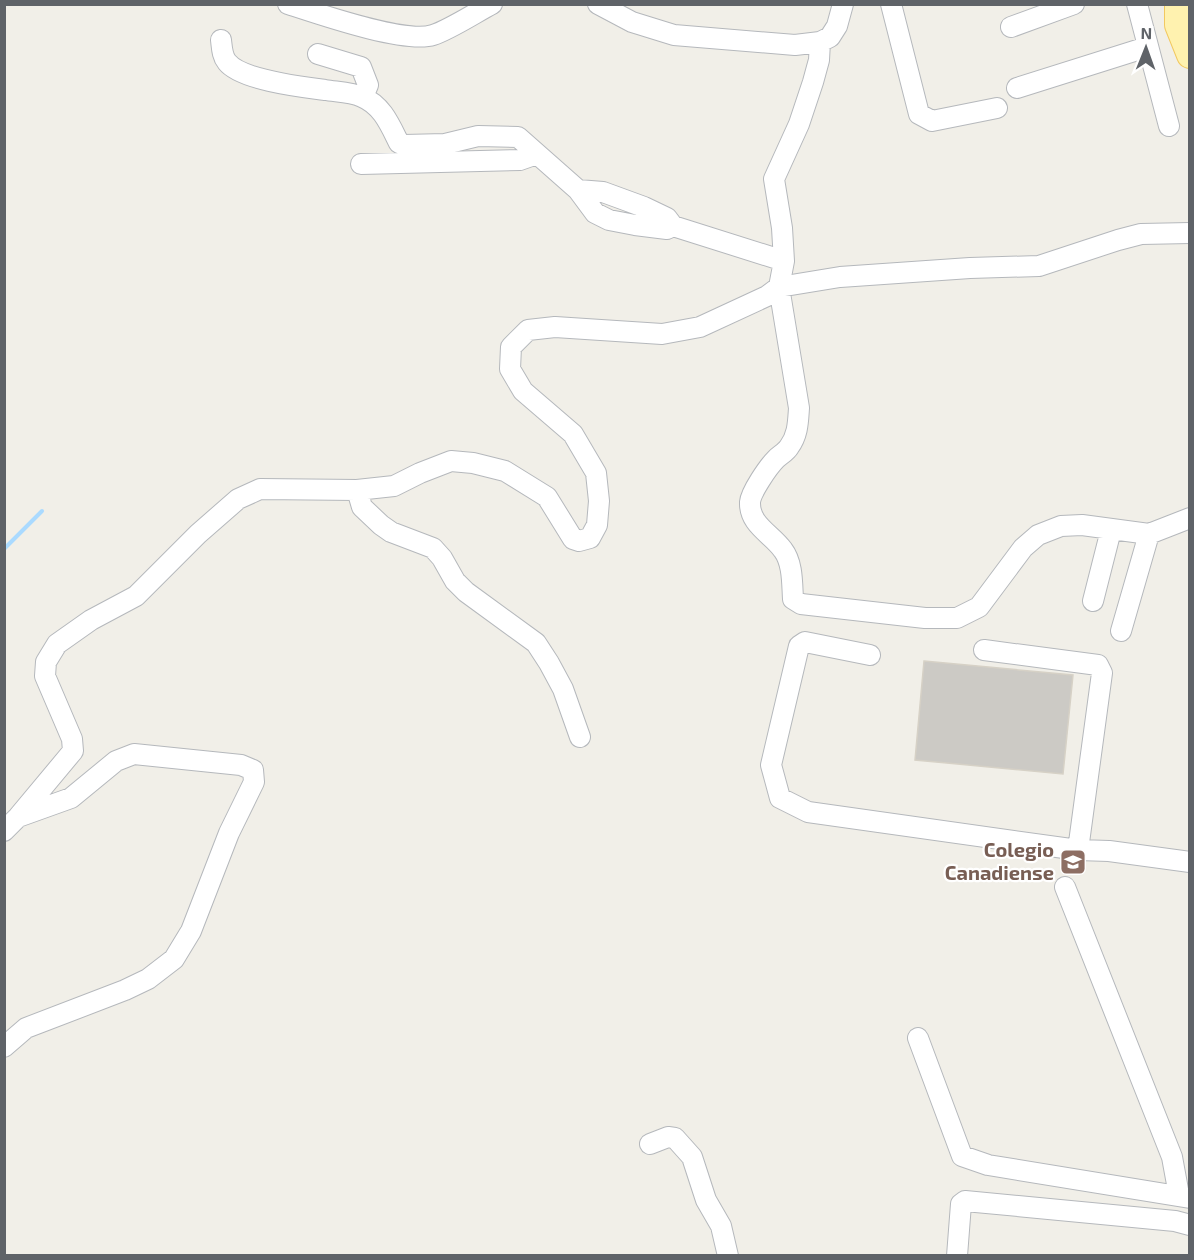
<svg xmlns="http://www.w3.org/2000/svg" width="1194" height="1260" font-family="'Exo 2',sans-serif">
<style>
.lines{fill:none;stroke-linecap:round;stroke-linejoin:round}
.stream{stroke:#aadaff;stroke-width:4}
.building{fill:#cccac5;stroke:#d6d1c6;stroke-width:1.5}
.minor-casing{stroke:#b5b8bc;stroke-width:22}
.major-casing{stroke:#f2c960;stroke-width:28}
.minor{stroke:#fff;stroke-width:20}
.major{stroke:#fff2af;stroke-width:26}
.labels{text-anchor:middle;stroke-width:4.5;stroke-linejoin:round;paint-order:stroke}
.education-label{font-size:20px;font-weight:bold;fill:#785e54;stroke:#fff;text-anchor:end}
</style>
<rect width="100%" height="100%" fill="#f1efe8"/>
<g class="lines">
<!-- stream -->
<path class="stream" d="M4,549L42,511"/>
</g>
<!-- building -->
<path class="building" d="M924,661L1073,675L1063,774L915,760Z"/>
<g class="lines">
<defs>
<path id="minor" d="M288,4C319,14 405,44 433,35C449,30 475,13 492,4
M598,4L632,22L674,35L795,45L820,42L830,37L837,26L843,4
M891,4L919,114L932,121L997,108
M1137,4L1169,126
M1011,27L1074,4
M221,40C222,48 222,56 227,62C241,80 302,87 325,90C337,92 351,92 362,97C382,105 390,125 399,143L404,145L445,144L478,136L518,137L578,190L595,213L609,220L635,225L667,229L673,226L784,261
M820,42L819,60L813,82L799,124L774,179L782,228L784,261L779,287L799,408C798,422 798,435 789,447C786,452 780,455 776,459C768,467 751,492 750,502C749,525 772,534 783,550C793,563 792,584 793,599L801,604L925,618H957L979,607L1023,548L1038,535L1061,526L1082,525L1149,534L1190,518
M318,54L361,67L368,85L363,97
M1017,88L1147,47
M361,164L520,160L537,154
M578,190L603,192L644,207L667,218L673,226
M357,490L362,507L381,525L391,532L433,548L442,558L455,581L466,592L536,643L549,663L563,689L580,737
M1093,601L1111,530
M1121,631L1149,534
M984,650L1098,665L1102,673L1078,850
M870,655L805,642L799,646L771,765L780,798L808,812L1078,850L1109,851L1190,862
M4,831L18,817L73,751L72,739L45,676L46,662L57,644L91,620L136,596L198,534L238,499L260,489L357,490L394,486L420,473L451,461L473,463L505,471L547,497L573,539L579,541L590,538L597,525L599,501L596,473L573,434L523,391L510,369L511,347L528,330L555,327L662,334L700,327L767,296L779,287L840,277L970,268L1039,266L1118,240L1141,234L1190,233
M1065,887L1172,1157L1179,1195
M918,1038L962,1156L988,1165L1190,1198
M4,1047L26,1028L125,990L148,979L174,959L191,931L229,833L254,782L253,770L241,765L134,754L116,761L71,798L18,817
M650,1144L668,1137L675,1138L692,1157L706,1200L721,1226L728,1256
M957,1256L961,1204L965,1201L1175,1221L1190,1225"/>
<path id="major" d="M1178,4V25L1190,55"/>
</defs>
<!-- minor casing -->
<use href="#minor" class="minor-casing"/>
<!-- major casing -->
<use href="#major" class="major-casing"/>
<!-- minor -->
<use href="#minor" class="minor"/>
<!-- major -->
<use href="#major" class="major"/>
</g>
<!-- icons -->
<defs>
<symbol id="school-square" viewBox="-11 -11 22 22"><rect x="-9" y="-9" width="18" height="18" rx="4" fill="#8d6e63" stroke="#fff"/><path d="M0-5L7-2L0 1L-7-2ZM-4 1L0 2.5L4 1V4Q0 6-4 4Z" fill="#fff"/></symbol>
</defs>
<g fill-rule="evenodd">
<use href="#school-square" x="1058" y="847" width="30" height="30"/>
</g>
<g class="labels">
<!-- education labels -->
<g class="education-label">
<text x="1054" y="857">Colegio<tspan x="1054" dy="23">Canadiense</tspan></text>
</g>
</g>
<!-- border -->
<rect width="1194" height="1260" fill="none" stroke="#5f6368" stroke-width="12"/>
<!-- north arrow -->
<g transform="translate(1146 48) rotate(1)" stroke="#ffffff" stroke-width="4.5" paint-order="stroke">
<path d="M0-4.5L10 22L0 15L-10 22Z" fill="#5f6368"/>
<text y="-9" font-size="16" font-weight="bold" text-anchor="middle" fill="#5f6368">N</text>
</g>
</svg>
